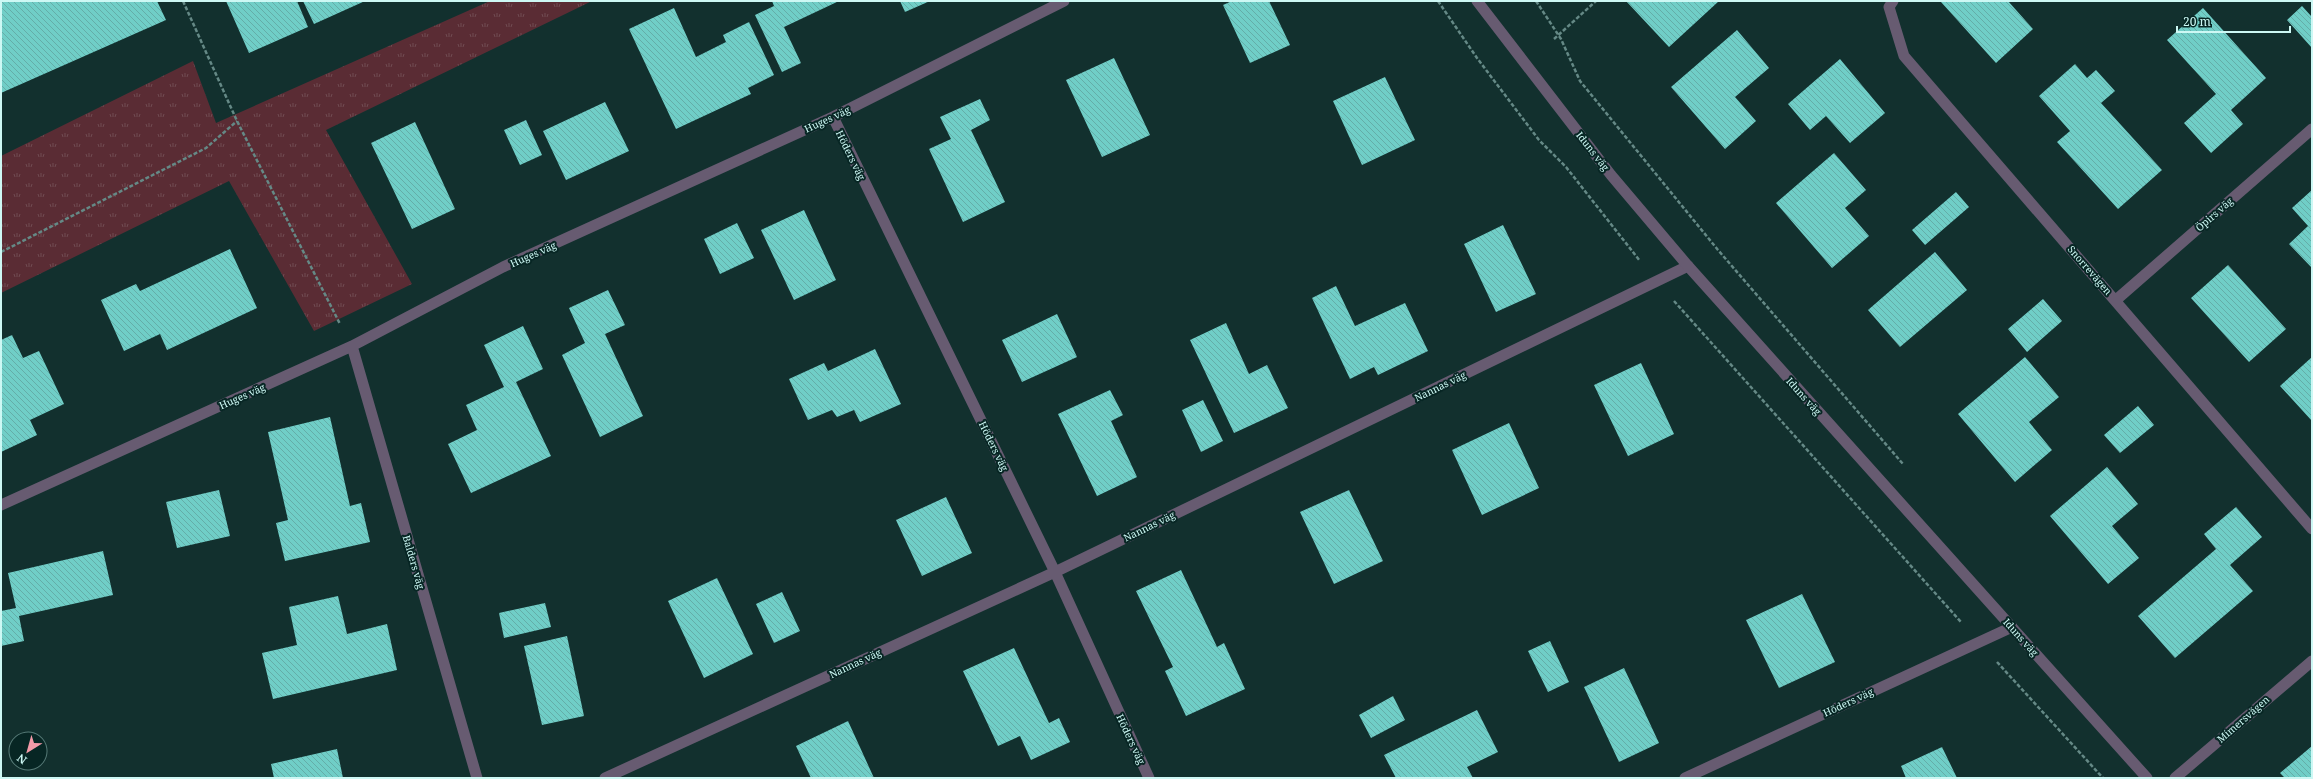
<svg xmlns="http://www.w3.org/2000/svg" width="2313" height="779" font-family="'Noto Serif',serif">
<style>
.grass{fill:url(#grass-tufts)}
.building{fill:url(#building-back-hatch)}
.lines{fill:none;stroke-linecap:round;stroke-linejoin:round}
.path{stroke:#658986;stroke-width:2.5;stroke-dasharray:4 2;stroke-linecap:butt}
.minor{stroke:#675b71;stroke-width:11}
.tertiary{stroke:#675b71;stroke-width:11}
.labels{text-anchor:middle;stroke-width:4;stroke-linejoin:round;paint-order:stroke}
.street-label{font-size:10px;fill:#cdf8f4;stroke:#072624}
</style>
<defs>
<pattern id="grass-tufts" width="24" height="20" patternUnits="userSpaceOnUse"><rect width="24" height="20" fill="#5a2c34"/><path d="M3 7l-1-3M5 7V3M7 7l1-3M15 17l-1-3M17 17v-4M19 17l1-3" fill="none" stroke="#704b52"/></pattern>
<pattern id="building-back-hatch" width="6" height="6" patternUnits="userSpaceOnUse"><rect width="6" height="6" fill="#70cec7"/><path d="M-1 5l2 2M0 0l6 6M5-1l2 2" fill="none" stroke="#64ada8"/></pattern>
</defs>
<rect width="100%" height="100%" fill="#12302e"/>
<!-- grass -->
<path class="grass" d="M490,1H592L326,130L412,284L314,331L229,181L1,293V156L193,61L216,123Z"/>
<!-- building -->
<path class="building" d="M1,1H157L166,20L1,93Z
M226,1H297L308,27L249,53Z
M303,1H365L314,24Z
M772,1H839L784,27L801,63L782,72L755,15L774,6Z
M900,1H930L905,12Z
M1232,1H1269L1290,45L1250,63L1223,5Z
M1626,1H1719L1669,47Z
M1943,1H2008L2033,29L1996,63L1941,2Z
M2302,6L2312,17V48L2287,20Z
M674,8L696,57L726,42L723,35L749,22L774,75L748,88L751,94L676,129L629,29Z
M2203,8L2266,78L2231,110L2243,124L2211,153L2184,123L2216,94L2167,40Z
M1737,30L1769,68L1735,97L1756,121L1725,149L1671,87Z
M1114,58L1150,135L1102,157L1066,80Z
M1840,59L1885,113L1850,143L1826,116L1810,130L1788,104Z
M2075,64L2087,78L2096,70L2115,91L2101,103L2162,170L2118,209L2057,142L2070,131L2039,96Z
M1385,77L1415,140L1362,165L1333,101Z
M980,99L990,120L971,130L1005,202L963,222L929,149L951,139L940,117Z
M605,102L629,151L566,180L543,131Z
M526,120L542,155L520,165L504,130Z
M415,122L455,209L412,229L371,143Z
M1834,153L1866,190L1845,208L1869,236L1832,268L1776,203Z
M2312,190V268L2289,244L2308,226L2292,208Z
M1956,192L1969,207L1925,245L1912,230Z
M804,210L836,280L794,300L761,230Z
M737,223L754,258L720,274L704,239Z
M1503,225L1536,294L1496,312L1464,244Z
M230,249L257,308L167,350L160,334L124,351L101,300L136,284L140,291Z
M1935,252L1967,290L1900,347L1868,310Z
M2228,265L2286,329L2249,362L2191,298Z
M1336,286L1355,326L1405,303L1428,351L1378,375L1374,367L1350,379L1312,298Z
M608,290L625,325L605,334L643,416L600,437L562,355L585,343L569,308Z
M2043,299L2062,321L2027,352L2008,329Z
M1057,314L1077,357L1022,382L1002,340Z
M1226,323L1249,374L1267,365L1288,408L1234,433L1190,340Z
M523,326L543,369L516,382L551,456L471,493L448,444L477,430L466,405L504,387L484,345Z
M12,335L23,358L39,351L64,404L30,420L37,435L1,452V340Z
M875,349L901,404L860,422L854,410L837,417L832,410L808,420L789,379L824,363L828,371Z
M2025,357L2059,397L2029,422L2052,450L2015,482L1958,414Z
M2312,357V421L2280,386Z
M1641,363L1674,434L1628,456L1594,385Z
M1110,390L1123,415L1111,421L1137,477L1097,496L1058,414Z
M1203,400L1223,441L1201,452L1182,410Z
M2138,406L2154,425L2120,453L2104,435Z
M330,417L350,506L361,503L370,542L285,561L276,523L288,520L268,432Z
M1509,423L1539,488L1482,515L1452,450Z
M2107,467L2138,504L2112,526L2139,558L2108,584L2050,516Z
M219,490L230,536L177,548L166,502Z
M1349,490L1383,561L1334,584L1300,512Z
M946,497L972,553L922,576L896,520Z
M2236,507L2262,537L2230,565L2253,591L2175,658L2138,616L2216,549L2204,534Z
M103,551L113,595L19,616L24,641L1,646V611L16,608L8,573Z
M1181,570L1217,647L1224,643L1245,689L1186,716L1165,671L1173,667L1136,591Z
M717,578L753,654L704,678L668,601Z
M782,592L800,631L774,643L756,604Z
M1802,594L1835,662L1779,688L1746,620Z
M338,596L347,634L387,624L397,670L273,699L262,653L297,645L289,607Z
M545,603L551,627L504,638L499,613Z
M567,636L584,716L542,725L524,646Z
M1550,641L1569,682L1548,692L1528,651Z
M1014,648L1049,723L1059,718L1070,742L1031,760L1020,736L998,746L963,671Z
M1624,668L1659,743L1619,762L1584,687Z
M1393,696L1405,720L1371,738L1359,715Z
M1477,710L1498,752L1467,767L1473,778H1396L1384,755Z
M848,721L874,778H811L796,746Z
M2312,746V778H2285L2280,773Z
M1942,747L1957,778H1906L1901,766Z
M337,749L343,778H274L271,764Z"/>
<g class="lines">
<!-- path -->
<path class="path" d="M183,1L237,121L340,324
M1438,1L1477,58L1539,140L1566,167L1640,261
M1536,1L1561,39L1580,81L1718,250L1903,464
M1554,39L1596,1
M1,252L206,148L237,121
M1674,301L1961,622
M1997,662L2103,778"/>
<!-- minor -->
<path class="minor" d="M1893,1L1889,7L1904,56L2312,529
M833,117L1055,572L1149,778
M2116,300L2312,129
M352,346L477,778
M1,505L352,346L503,267L833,117L1064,1
M605,778L1055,572L1688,266
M1685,778L2012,627
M2175,778L2312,661"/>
<!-- tertiary -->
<path class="tertiary" d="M1477,1L1611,175L1688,266L2147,778"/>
</g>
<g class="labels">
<!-- street labels -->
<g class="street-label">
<text transform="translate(827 119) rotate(-25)" y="4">Huges väg</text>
<text transform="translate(1593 151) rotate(52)" y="4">Iduns väg</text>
<text transform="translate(851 155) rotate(64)" y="4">Höders väg</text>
<text transform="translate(2214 214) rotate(-41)" y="4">Öpirs väg</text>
<text transform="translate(533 254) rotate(-24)" y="4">Huges väg</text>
<text transform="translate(2090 270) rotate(49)" y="4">Snorrevägen</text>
<text transform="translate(1440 386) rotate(-26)" y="4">Nannas väg</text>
<text transform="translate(242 396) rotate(-24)" y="4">Huges väg</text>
<text transform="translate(1804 396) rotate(48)" y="4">Iduns väg</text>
<text transform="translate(994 446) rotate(64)" y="4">Höders väg</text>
<text transform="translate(1149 526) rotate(-26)" y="4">Nannas väg</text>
<text transform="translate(414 562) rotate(74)" y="4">Balders väg</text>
<text transform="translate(2021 637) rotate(48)" y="4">Iduns väg</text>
<text transform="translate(855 663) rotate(-25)" y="4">Nannas väg</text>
<text transform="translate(1848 702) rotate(-25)" y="4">Höders väg</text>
<text transform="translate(2243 719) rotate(-41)" y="4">Mimersvägen</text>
<text transform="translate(1131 739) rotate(65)" y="4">Höders väg</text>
</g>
</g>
<!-- border -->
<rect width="2313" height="779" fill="none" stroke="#cdf8f4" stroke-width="4"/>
<!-- north arrow -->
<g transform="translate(28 751) rotate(217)"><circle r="19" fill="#072624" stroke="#567a77"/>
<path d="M0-3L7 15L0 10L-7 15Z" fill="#f39aa8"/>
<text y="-6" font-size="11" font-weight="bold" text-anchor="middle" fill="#cdf8f4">N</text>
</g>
<!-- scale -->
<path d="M2177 26v6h113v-6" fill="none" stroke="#cdf8f4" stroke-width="2"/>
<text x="2183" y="26" font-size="12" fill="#cdf8f4" stroke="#072624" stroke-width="3" paint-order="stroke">20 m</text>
</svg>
